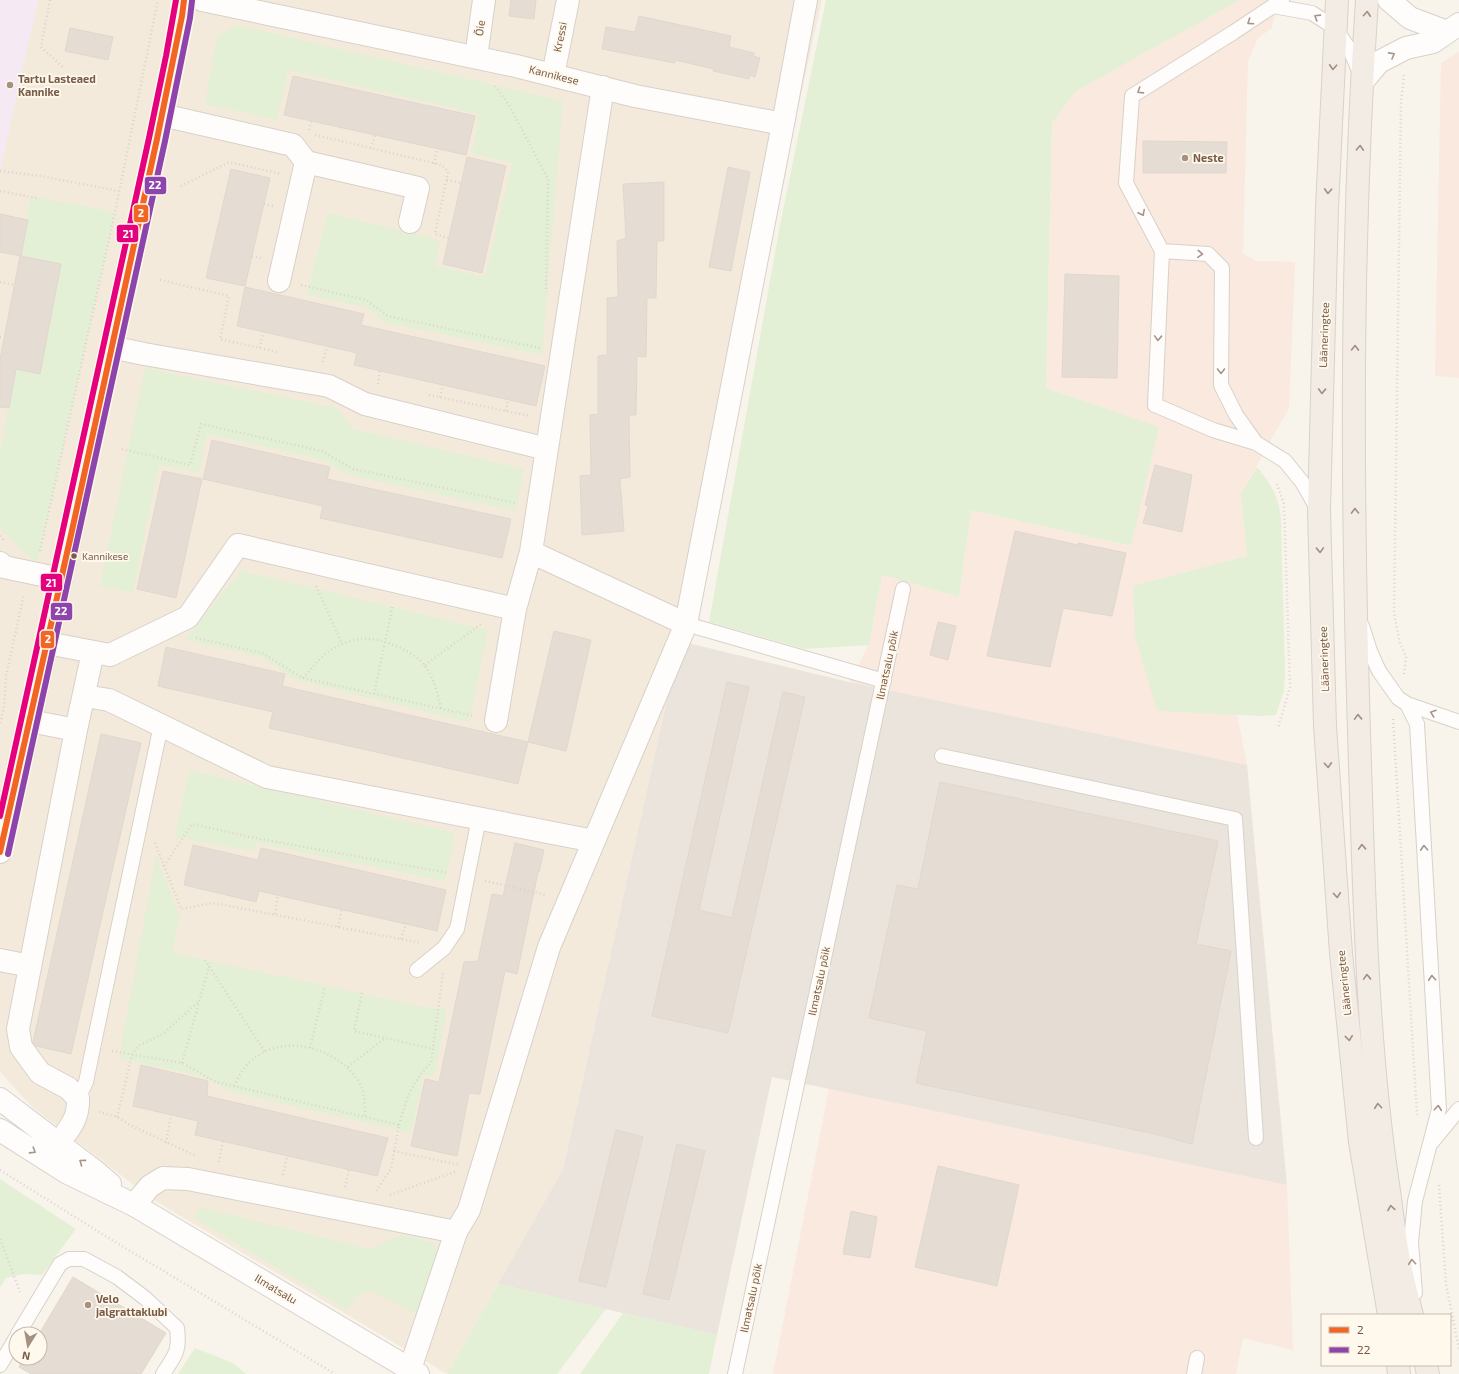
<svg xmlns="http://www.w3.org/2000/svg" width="1459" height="1374" font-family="'Exo 2',sans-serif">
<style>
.residential{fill:#f4eadb}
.commercial{fill:#f9e9df}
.industrial{fill:#ebe4dc}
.education{fill:#f5eaf4}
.green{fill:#e3f0d5}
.building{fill:#e5dcd3;stroke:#e1d7cd}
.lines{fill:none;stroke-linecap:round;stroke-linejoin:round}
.service-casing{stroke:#d7d1c9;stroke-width:16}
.minor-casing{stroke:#d7d1c9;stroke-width:24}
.tertiary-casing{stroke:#d7d1c9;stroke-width:24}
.trunk-casing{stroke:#dad1c9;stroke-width:24}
.path{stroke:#dad3cd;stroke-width:2.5;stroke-dasharray:1 3;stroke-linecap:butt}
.service{stroke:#fefdfc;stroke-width:14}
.minor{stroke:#fefdfc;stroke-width:22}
.tertiary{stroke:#fefdfc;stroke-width:22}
.trunk{stroke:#f2ece4;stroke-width:22}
.bus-1-casing{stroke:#fff9ed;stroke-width:9}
.bus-2-casing{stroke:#fff9ed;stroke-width:9}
.bus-3-casing{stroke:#fff9ed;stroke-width:9}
.bus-1{stroke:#f26522;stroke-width:6}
.bus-2{stroke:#8e44ad;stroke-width:6}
.bus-3{stroke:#e5007d;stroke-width:6}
.oneway{stroke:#a38e7f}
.oneway2{stroke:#a89487}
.poi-dot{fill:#a59181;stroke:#fff9ed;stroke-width:1.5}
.bus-dot{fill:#795c48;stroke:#fff9ed;stroke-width:1.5}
.labels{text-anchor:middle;stroke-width:3.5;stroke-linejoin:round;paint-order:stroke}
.bus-label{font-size:10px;fill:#795c48;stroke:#fff9ed;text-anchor:start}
.street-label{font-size:11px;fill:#795c48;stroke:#fff9ed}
.poi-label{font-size:11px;font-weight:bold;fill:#795c48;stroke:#fff9ed;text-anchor:start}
.line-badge{stroke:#fff9ed;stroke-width:1.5}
.badge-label{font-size:11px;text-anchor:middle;font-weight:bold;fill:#fff}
</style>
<rect width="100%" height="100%" fill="#f8f4ec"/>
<!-- residential -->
<path class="residential" d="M0,0H822L563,1169L447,1374L152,1199L32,1107L0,1072Z"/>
<!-- commercial -->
<path class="commercial" d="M1240,0H1277L1272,28L1258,38L1248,61L1243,253L1256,261L1295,262L1289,408L1241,494L1247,556L1134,586L1157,711L1237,714L1247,765L849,682L869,645L882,575L959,597L971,510L1130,546L1159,427L1046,388L1052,123L1076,91Z
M1459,52V378L1435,376L1441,63Z
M829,1089L1287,1185L1293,1350L1243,1338L1236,1374H773Z"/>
<!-- industrial -->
<path class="industrial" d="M680,641L849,682L1247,765L1287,1185L772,1077L717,1335L498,1284L563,1169Z"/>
<!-- education -->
<path class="education" d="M0,0H38L0,171Z"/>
<!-- green -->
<path class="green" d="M826,0H1240L1076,91L1052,123L1046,388L1159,427L1131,546L971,510L959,597L882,575L869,645L804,649L709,622L780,225Z
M237,25L563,101L542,355L384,322L366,307L306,295L328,213L440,240L435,266L485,277L512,163L472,153L479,114L288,70L277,120L205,104L217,36Z
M30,196L115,212L37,564L0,529V454L16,369L40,374L21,257L20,256L27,223Z
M145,368L337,408L353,429L524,469L516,511L349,475L320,459L207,434L199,472L159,465L133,592L100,586Z
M1257,467C1271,484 1278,495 1281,518L1285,676L1284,691L1276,715L1260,716L1157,711L1135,636L1133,586L1247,556L1241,494Z
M241,571L488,630L469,722L295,680L261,657L185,640Z
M189,770L455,833L445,881L256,843L252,851L175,837Z
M156,855L180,916L172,953L410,1004L447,1010L434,1077L424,1075L411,1133L228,1091L203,1077L119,1058Z
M0,1179L76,1229L42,1275L23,1274L6,1278L0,1287Z
M201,1208L371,1249L403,1234L433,1243L439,1253L420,1313L411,1311L372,1291L357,1295L347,1310L194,1218Z
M498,1284L606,1309L557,1374H447Z
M623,1313L717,1335L709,1374H580Z
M195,1348L233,1363L246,1374H178Z"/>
<!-- building -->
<path class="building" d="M511,0H536L534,19L509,16Z
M639,16L731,36L729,47L754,53V56L760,58L755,77L750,75L749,79L713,71L714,69L675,60V63L602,49L606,27L635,32Z
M70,28L113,37L108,60L65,51Z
M293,76L475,116L466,155L284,115Z
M1143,141L1227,142L1226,173H1143Z
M467,157L506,166L482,273L443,264Z
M728,167L750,172L731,271L709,267Z
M231,169L270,178L245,286L206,278Z
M664,182V241H657L656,298H647L646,357L637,356L636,415H629L630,477L620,479L624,531L582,535L580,476L591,475L590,415L598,414V356L607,355V298L618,297L617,241L626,238L623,184Z
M0,214L28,220L21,256L0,252Z
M20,256L61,264L40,374L16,369L9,408L0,407V359Z
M1065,274L1119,276L1117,378L1062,377Z
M245,287L364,314L361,325L545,366L536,406L354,365L357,353L237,326Z
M212,440L330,467L327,479L511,519L502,558L320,518L323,506L203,479Z
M1155,465L1192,475L1182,532L1143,523L1148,506L1145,505Z
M163,471L202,479L176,598L137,589Z
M1015,531L1078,545V543L1126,553L1112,616L1063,608L1050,667L987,656Z
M938,622L956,626L948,660L930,655Z
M554,631L591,640L566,751L528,742Z
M166,647L285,674L282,686L528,742L518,784L269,728L273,712L158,686Z
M727,682L749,687L699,910L732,918L783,692L805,697L728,1033L652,1016Z
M101,734L141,743L71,1054L36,1046L33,1042Z
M940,782L1218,841L1196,944L1231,951L1192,1144L1155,1134L916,1083L927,1031L869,1018L897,885L918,889Z
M515,843L544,850L539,872H538L517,974L505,971L480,1094L469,1093L457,1156L411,1146L425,1079L439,1082L464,962L478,961L492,894L503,896Z
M193,845L258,860L261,848L446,890L437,931L259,891L256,902L184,885Z
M141,1065L208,1081L207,1096L388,1138L377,1176L195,1135L198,1121L133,1106Z
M616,1130L643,1137L606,1287L579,1281Z
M677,1144L705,1151L669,1300L643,1294Z
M938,1166L1019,1185L997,1286L915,1267Z
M851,1211L877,1217L870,1258L843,1254Z
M73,1277L166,1333L141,1374H31L19,1367L24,1358H40V1334H39Z"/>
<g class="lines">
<defs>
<path id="service" d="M1282,0L1234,32L1132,96L1126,183L1162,251L1155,405L1213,430L1256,443L1285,461L1302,482L1317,508
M1273,6L1312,13L1335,28L1351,52L1360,73
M1162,251L1208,254L1222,268L1221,385L1236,415L1256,443
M686,624L884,681
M1362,626L1370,651L1379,671L1398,698L1407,704L1417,724L1439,1109L1415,1201L1411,1242L1415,1293
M1407,704L1459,722
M942,756L1235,819L1256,1138
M417,970L444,948L457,929L479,818
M78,1098L86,1082L93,1048L161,725
M1432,1142L1459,1109
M18,1334L60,1264L69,1259H84L117,1277L145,1298L177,1328C180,1352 175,1355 163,1374
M0,1365L16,1338
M735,1374L903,589
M1194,1374L1197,1358"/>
<path id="minor" d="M202,0L516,66L635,96L783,124L806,0
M1389,0L1410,18L1447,32
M476,57L484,0
M553,75L568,0
M1363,81L1379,62L1406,48L1433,42L1459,24
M603,87L531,552L686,624
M162,115L293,145L306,162L418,188L410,222
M279,281L306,162
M111,347L144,354L329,386L365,404L547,449
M0,563L4,567L61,579
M515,609L531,552
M47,643L110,655L188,617L238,545L515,609L496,721
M85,696L109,700L267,777L594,841
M30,721L76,730
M0,960L30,966
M58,1144C70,1128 79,1118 78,1098L68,1088L40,1073L21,1047L18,1029L76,730L93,652
M134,1205L150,1186L163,1178L188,1179L456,1232
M410,1369L456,1232L469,1210L549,947L686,624L783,124"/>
<path id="tertiary" d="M0,852C39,683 75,514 112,344C135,235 161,126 182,16L184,0
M0,1099L96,1172L110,1184
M0,1130L66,1172L134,1205L418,1374"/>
<path id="trunk" d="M1337,0L1327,208L1319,511L1325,726L1341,953L1360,1142L1389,1315
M1367,0C1349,264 1352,530 1361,795C1365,928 1369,1060 1389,1191C1393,1218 1395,1244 1401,1270C1404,1285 1408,1300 1412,1315
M1398,1365L1399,1374
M1426,1365L1428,1374"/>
</defs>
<!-- service casing -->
<use href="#service" class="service-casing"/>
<!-- minor casing -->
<use href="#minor" class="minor-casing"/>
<!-- tertiary casing -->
<use href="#tertiary" class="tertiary-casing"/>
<!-- trunk casing -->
<use href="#trunk" class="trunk-casing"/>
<!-- path -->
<path class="path" d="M50,0L41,47L64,68
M1404,75L1401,102L1394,613L1400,643L1406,657L1404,675
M495,86L509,105L548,179L546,292
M309,130L311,121
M315,135L442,165L448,172L435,234L449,238
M371,148L375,135
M434,164L437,149
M0,171L40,176L119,191
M447,180L461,183
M181,186L229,162L281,174
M0,191L37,198
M264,204L273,206
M252,256L261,258
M160,280L229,296L220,339L277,352
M0,282L14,285
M301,285L366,300L388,316L540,348
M0,337H4
M260,348L263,332
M323,362L327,347
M378,384L380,371
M429,395L530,416
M440,397L443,385
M506,411L508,399
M122,449L190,465L201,424L322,451L353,469L516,503
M1277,484L1284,504L1290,687L1278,728
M0,536L5,541
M40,551L115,212L158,0
M316,586L342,644
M196,638L262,653L303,678L474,716
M425,665L481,624
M303,678C313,667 322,654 336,647C344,642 353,640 362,639C381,637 414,651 425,666C434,678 438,694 441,709
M374,694L393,604
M1393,719L1417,1115
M0,723L4,708L6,676L24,594
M155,843L181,909L214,903L421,943
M164,866L192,824L255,838L449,873
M485,881L547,895
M275,914L278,895
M338,927L342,909
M401,939L406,923
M205,960L265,1052
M362,993L354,1031L433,1049
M310,1048L325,986
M112,1051L182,1063L216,1082L399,1125L391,1169L375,1193
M182,1063L209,966
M348,1067L385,1038
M234,1086C239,1075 246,1063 256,1057C289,1033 341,1050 360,1084C365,1093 365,1106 365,1117
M99,1112L117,1117L130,1125L196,1156
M117,1117L132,1055L138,1046L163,1034L199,1001
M399,1125C406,1100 412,1081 431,1063L443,973
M166,1143L171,1115
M394,1151L460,1165
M219,1162L223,1141
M0,1170L107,1237L335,1374
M283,1175L287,1156
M1439,1185L1446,1284L1459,1349
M345,1187L349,1170
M390,1195L457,1171
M0,1239L20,1292"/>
<!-- service -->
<use href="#service" class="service"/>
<!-- minor -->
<use href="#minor" class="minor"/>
<!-- tertiary -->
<use href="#tertiary" class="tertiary"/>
<!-- trunk -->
<use href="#trunk" class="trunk"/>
<defs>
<path id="bus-1" d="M0,852L71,535L157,139L182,16L184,0"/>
<path id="bus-2" d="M8,854L165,141L190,18L192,1"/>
<path id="bus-3" d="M0,816L149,138L166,56L176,0"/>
</defs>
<!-- bus-1 casing -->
<use href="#bus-1" class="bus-1-casing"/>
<!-- bus-2 casing -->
<use href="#bus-2" class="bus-2-casing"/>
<!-- bus-3 casing -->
<use href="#bus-3" class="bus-3-casing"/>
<!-- bus-1 -->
<use href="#bus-1" class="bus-1"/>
<!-- bus-2 -->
<use href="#bus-2" class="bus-2"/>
<!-- bus-3 -->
<use href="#bus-3" class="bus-3"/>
</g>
<!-- one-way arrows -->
<defs><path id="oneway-chevron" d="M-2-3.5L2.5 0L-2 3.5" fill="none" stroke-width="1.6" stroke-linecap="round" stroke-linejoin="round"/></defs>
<g class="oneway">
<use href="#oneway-chevron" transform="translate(1367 14) rotate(-86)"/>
<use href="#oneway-chevron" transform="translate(1333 67) rotate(93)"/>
<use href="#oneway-chevron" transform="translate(1360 148) rotate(-87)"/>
<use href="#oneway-chevron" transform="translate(1328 191) rotate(93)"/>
<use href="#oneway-chevron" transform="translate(1355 348) rotate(-89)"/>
<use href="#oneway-chevron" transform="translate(1322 391) rotate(92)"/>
<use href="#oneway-chevron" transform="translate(1355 511) rotate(-91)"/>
<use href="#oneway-chevron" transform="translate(1320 550) rotate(88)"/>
<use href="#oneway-chevron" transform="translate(1358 717) rotate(-92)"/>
<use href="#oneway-chevron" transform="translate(1328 765) rotate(86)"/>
<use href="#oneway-chevron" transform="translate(1362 847) rotate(-92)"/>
<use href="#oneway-chevron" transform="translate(1337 895) rotate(86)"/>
<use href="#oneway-chevron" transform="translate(1367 977) rotate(-92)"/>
<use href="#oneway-chevron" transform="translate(1349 1038) rotate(84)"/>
<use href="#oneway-chevron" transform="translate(1378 1106) rotate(-95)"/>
<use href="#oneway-chevron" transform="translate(1391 1208) rotate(-99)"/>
</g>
<g class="oneway2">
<use href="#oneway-chevron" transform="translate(1317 17) rotate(-148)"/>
<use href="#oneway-chevron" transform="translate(1250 22) rotate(146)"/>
<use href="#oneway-chevron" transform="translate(1392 55) rotate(-29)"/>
<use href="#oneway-chevron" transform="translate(1140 91) rotate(148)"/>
<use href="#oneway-chevron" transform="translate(1142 213) rotate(63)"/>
<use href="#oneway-chevron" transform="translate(1200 254) rotate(4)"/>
<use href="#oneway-chevron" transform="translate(1158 338) rotate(92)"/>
<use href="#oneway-chevron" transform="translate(1221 371) rotate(90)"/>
<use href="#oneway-chevron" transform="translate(1433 713) rotate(-161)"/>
<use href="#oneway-chevron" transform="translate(1424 848) rotate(-93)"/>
<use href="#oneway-chevron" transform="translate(1432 978) rotate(-93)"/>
<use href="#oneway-chevron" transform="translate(1438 1108) rotate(-85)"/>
<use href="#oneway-chevron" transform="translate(33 1151) rotate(32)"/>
<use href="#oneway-chevron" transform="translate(82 1162) rotate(-144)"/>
<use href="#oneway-chevron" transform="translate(1412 1262) rotate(-95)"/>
</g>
<!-- markers -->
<g class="poi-dot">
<circle cx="10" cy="85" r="4"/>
<circle cx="1185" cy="158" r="4"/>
<circle cx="88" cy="1305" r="4"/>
</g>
<circle class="bus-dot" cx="74" cy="556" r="3.5"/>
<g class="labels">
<!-- bus labels -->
<g class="bus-label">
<text x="82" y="560">Kannikese</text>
</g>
<!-- street labels -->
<g class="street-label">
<text transform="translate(480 28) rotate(-82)" y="4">Õie</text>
<text transform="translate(560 37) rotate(-78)" y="4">Kressi</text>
<text transform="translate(554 75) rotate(14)" y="4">Kannikese</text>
<text transform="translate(1324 335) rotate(-88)" y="4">Lääneringtee</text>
<text transform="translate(1324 659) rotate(-92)" y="4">Lääneringtee</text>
<text transform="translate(887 665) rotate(-78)" y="4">Ilmatsalu põik</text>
<text transform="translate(819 981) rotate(-78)" y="4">Ilmatsalu põik</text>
<text transform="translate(1344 983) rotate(-96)" y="4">Lääneringtee</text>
<text transform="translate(276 1289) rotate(31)" y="4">Ilmatsalu</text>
<text transform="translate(751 1298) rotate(-78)" y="4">Ilmatsalu põik</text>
</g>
<!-- poi labels -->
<g class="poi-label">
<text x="18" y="83">Tartu Lasteaed<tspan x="18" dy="13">Kannike</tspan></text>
<text x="1193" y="162">Neste</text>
<text x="96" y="1303">Velo<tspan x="96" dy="13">jalgrattaklubi</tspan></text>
</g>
</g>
<g class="line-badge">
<rect x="144" y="176" width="23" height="19" rx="4" fill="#8e44ad"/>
<rect x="133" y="204" width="16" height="19" rx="4" fill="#f26522"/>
<rect x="116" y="224" width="23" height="19" rx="4" fill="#e5007d"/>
<rect x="40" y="573" width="23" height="19" rx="4" fill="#e5007d"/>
<rect x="50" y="602" width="23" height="19" rx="4" fill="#8e44ad"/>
<rect x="40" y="630" width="15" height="19" rx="4" fill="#f26522"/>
</g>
<g class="badge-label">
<text x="155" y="189">22</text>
<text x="141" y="217">2</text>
<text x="128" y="238">21</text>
<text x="51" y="587">21</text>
<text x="61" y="615">22</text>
<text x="48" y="643">2</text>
</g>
<!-- legend -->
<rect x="1321" y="1314" width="130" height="52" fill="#fff9ed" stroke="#c9baab"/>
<rect x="1329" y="1327" width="20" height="6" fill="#f26522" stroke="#c9baab"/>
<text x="1357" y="1334" font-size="12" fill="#795c48">2</text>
<rect x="1329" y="1347" width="20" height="6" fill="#8e44ad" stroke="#c9baab"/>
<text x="1357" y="1354" font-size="12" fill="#795c48">22</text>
<!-- north arrow -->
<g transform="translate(28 1346) rotate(191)"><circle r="19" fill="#fff9ed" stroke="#c9baab"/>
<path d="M0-3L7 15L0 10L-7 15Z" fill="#a59181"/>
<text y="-6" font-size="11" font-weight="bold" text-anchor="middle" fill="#795c48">N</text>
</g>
</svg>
